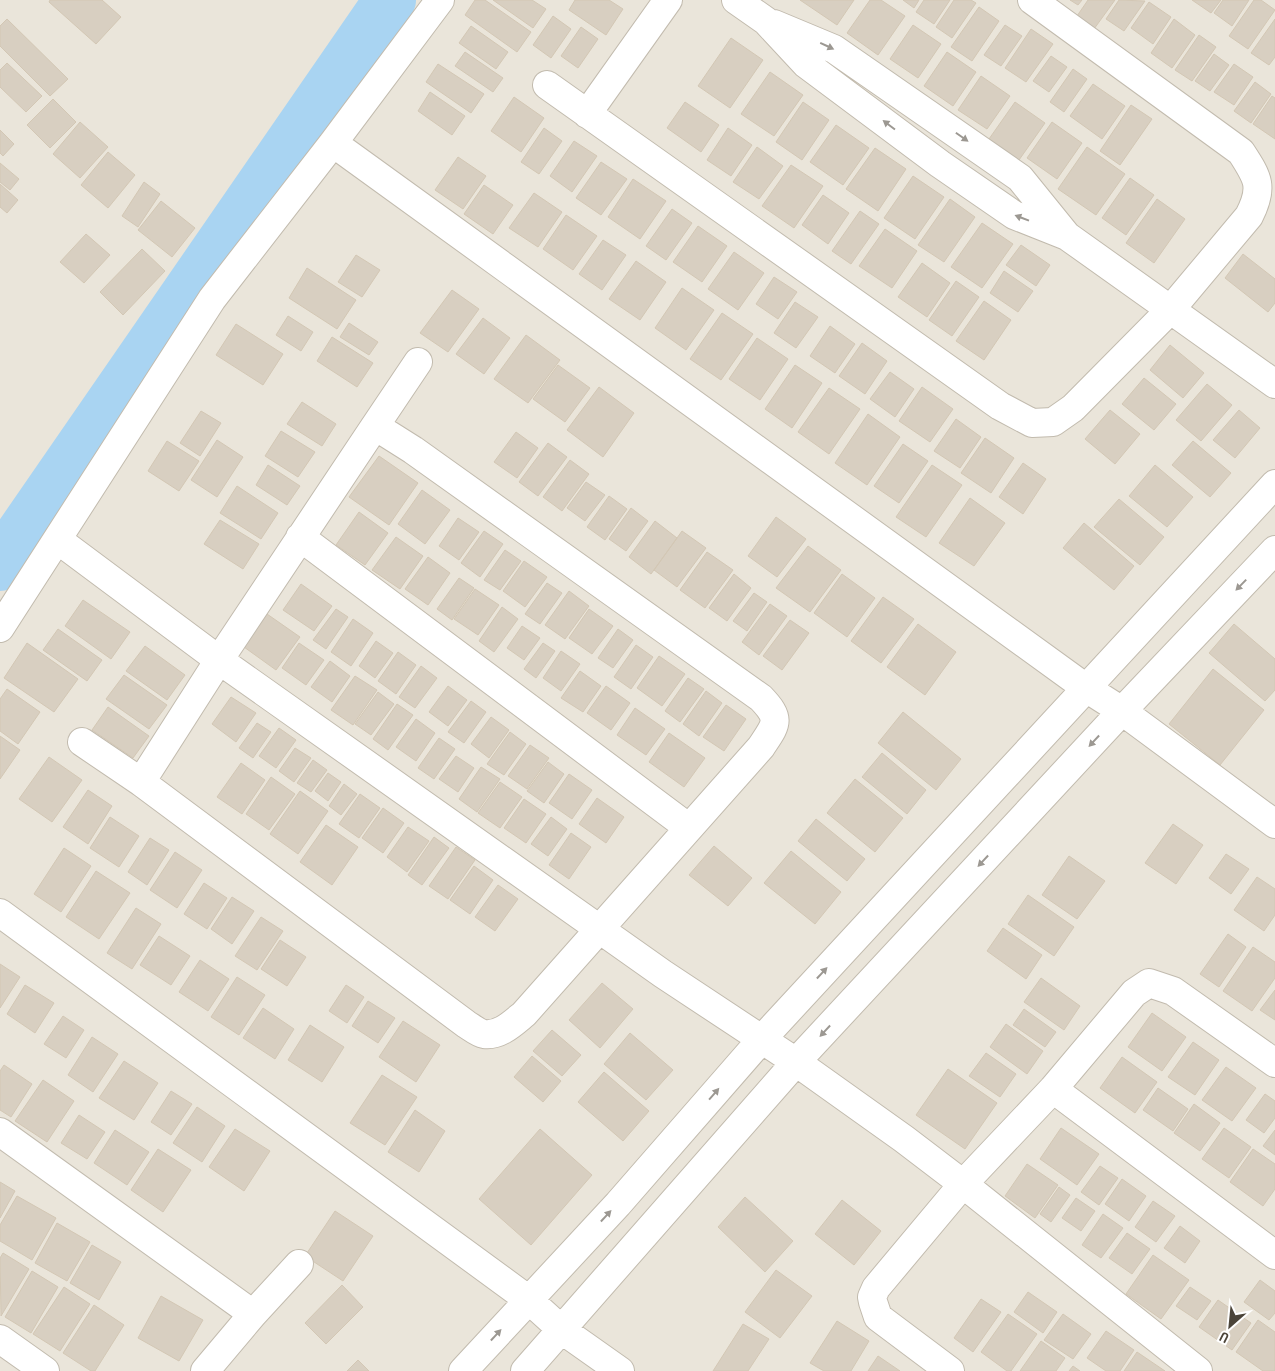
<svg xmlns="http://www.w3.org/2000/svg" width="1275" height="1371" font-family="'Archivo Narrow',sans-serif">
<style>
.residential{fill:#eae5da}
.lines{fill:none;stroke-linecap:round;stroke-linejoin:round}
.river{stroke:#a9d4f2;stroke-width:52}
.building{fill:#d8cfc1;stroke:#d3c7b4}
.minor-casing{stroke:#c2bbae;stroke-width:30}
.minor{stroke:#fff;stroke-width:28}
.oneway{fill:#9c9892}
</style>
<rect width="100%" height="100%" fill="#f6f3ec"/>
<!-- residential -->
<path class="residential" d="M0,0H1275V1371H0Z"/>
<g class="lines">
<!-- river -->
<path class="river" d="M0,565L390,0"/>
</g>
<!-- building -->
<path class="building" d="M50,0H102L121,17L96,44L49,2Z
M475,0H485L531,32L517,52L465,15Z
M493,0H532L546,9L533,28Z
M575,0H609L623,9L606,35L569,10Z
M800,0H854L837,25Z
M870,0H881L905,16L878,55L847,33Z
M903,0H919L914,8Z
M924,0H950L934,24L916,12Z
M954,0H971L976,3L952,38L936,27Z
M1070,0H1082L1078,5Z
M1088,0H1115L1094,29L1077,16Z
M1119,0L1145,1L1124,31L1106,19Z
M1192,0H1221L1211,13Z
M1223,0H1249L1232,26L1214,13Z
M1254,0H1261L1275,10L1248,49L1229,36Z
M1149,2L1171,17L1153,44L1131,28Z
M979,7L999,21L972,61L951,47Z
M553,16L571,29L551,58L533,45Z
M7,19L68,79L50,96L0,46V26Z
M1174,19L1195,35L1172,68L1151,53Z
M1275,19V57L1269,65L1251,53Z
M913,25L941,44L918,78L890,59Z
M1005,25L1022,36L1001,66L984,55Z
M471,26L508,52L496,69L459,43Z
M581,27L598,39L578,68L561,56Z
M1031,29L1053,44L1026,82L1005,68Z
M1199,35L1216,47L1192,81L1175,70Z
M731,38L763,60L730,108L698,86Z
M465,52L503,78L493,92L455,66Z
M947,52L976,72L953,106L924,86Z
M1214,54L1229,65L1210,91L1195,81Z
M1051,56L1067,67L1049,92L1033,81Z
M7,63L42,96L26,112L0,87V70Z
M438,64L484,94L471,113L426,82Z
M1234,64L1253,77L1234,105L1214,92Z
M1073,69L1087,79L1064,112L1050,102Z
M770,72L803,95L774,136L741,114Z
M981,76L1010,96L987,129L958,110Z
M1255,82L1271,94L1251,123L1234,111Z
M1093,84L1125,106L1102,139L1070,116Z
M430,92L465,116L452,135L418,111Z
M1272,96L1275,98V139L1253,124Z
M514,97L544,118L521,152L491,131Z
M53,99L76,122L50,148L27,125Z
M685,102L719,125L701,152L667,128Z
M803,102L829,120L802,160L776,142Z
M1015,102L1045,123L1019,160L989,139Z
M1131,105L1152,119L1120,165L1100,151Z
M80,122L108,147L80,178L53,154Z
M1052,122L1082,143L1057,179L1027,158Z
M836,125L869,148L843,185L810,162Z
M544,128L562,141L539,174L521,162Z
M728,128L752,145L731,176L707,160Z
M0,130L14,144L3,156L0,153Z
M574,141L597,156L572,192L550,176Z
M757,147L783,166L759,199L733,182Z
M1087,147L1125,174L1096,215L1058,189Z
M875,148L906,169L878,211L846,189Z
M108,152L135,175L108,208L81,185Z
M458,157L486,176L463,209L435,190Z
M601,162L627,179L601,215L576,198Z
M0,163L19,179L10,190L0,182Z
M791,165L823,186L794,228L762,206Z
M913,176L944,197L915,239L884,218Z
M1130,178L1154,195L1126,235L1102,218Z
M633,179L666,201L640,239L608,217Z
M144,182L160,194L138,227L122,216Z
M0,184L18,200L7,213L0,207Z
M484,185L513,205L493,234L464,214Z
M534,193L562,212L538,247L509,228Z
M823,195L849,213L828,244L802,225Z
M950,199L975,217L944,262L918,245Z
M1157,199L1185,219L1154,263L1126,243Z
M161,201L195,228L172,257L138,230Z
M672,209L692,223L666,260L646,246Z
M860,211L879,224L851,264L832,251Z
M566,215L597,236L573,270L543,249Z
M982,223L1013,244L982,288L951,267Z
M698,226L727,246L702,282L673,262Z
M885,229L917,251L892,288L859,266Z
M86,234L110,255L84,283L60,262Z
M603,240L626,255L602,290L579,274Z
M1021,245L1050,265L1036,286L1006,265Z
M142,249L165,271L123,315L100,292Z
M734,252L764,273L738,310L708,289Z
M1243,254L1275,279V303L1268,312L1225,278Z
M356,255L380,270L362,297L338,282Z
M636,261L666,282L640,320L609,299Z
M922,263L950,283L927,317L898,297Z
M307,268L356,300L337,329L289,298Z
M1004,271L1033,291L1018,312L990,293Z
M774,277L797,292L778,319L756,304Z
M956,281L979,297L952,336L929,320Z
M682,288L714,310L686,350L655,328Z
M452,290L479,309L448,352L420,333Z
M984,301L1011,320L984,360L956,341Z
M795,302L818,317L796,348L774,333Z
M722,313L753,334L721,380L690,359Z
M288,316L313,332L301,351L276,335Z
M483,318L510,338L484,374L456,354Z
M349,323L378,342L369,355L340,337Z
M236,324L283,354L263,385L216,355Z
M830,326L855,344L835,373L810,356Z
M526,335L560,360L528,403L494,379Z
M332,337L373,363L357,387L317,361Z
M757,338L788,359L760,400L729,379Z
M862,343L887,361L865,394L839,376Z
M1170,345L1204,373L1183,398L1150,370Z
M558,365L590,388L565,422L533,399Z
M795,365L822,383L792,428L765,409Z
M890,372L914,389L895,417L870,399Z
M1144,378L1176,404L1154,430L1122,404Z
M1207,384L1232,405L1201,441L1176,420Z
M599,387L634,413L603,457L567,430Z
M922,387L953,409L930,442L899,421Z
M829,388L860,409L829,454L798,432Z
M302,402L336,424L322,446L287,424Z
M1110,410L1140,434L1115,464L1085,439Z
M1239,410L1260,428L1235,458L1213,440Z
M201,411L221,423L200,456L180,443Z
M868,414L900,437L867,485L835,463Z
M956,419L981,437L960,468L934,451Z
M281,431L315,452L298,477L265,456Z
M516,432L538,448L517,478L494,462Z
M985,438L1014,458L991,493L961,473Z
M217,440L243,457L217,497L191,480Z
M167,441L199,461L179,491L148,471Z
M1193,441L1231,473L1210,497L1172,465Z
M548,443L567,457L538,496L519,482Z
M903,444L928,461L899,503L874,486Z
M379,456L418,483L389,525L349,497Z
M570,460L589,474L562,511L543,497Z
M1023,463L1046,479L1023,514L999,497Z
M268,465L300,486L287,505L256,485Z
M932,465L962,485L926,537L896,517Z
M1155,465L1193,497L1167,527L1129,496Z
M586,482L605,495L585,521L567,508Z
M237,486L278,513L261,539L220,513Z
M422,490L450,510L425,544L398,524Z
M609,496L627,509L605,540L587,527Z
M970,498L1005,523L974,566L939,543Z
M1119,499L1164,537L1140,565L1094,527Z
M631,508L648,521L626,551L609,539Z
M359,512L388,533L365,565L336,545Z
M776,517L806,539L777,577L748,556Z
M458,518L479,532L459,560L439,546Z
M220,520L259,544L243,569L204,544Z
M655,521L677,538L651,574L629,557Z
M1084,523L1134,566L1114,590L1063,548Z
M484,531L503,544L480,577L461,563Z
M682,531L706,548L677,587L654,570Z
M396,537L423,556L400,589L372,570Z
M808,546L841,570L810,612L776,588Z
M505,550L521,561L500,590L484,580Z
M707,552L733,570L705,608L680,590Z
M428,557L450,573L428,605L405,589Z
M524,561L547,577L525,607L503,591Z
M734,574L751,588L727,621L709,608Z
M842,574L875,598L847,637L814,613Z
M459,578L474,588L452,620L437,609Z
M547,583L562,593L540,624L525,614Z
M301,584L332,606L314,631L283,610Z
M475,589L499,605L478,635L454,619Z
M569,591L589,606L565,639L545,625Z
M754,593L767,602L747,631L733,621Z
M883,597L914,619L881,663L851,641Z
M83,600L130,632L111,659L65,626Z
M770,604L787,616L759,655L742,642Z
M502,607L518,619L494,652L479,641Z
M336,609L348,617L326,649L313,640Z
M589,609L613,626L592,654L569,638Z
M267,614L300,637L276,670L244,647Z
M353,619L373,633L351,666L331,652Z
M790,620L809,633L782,670L763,656Z
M918,624L956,652L925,695L887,667Z
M1234,624L1275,659V690L1265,701L1209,653Z
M522,626L540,638L524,660L507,648Z
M58,629L102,660L87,681L43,650Z
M618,629L633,640L613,668L598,658Z
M376,641L393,653L375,678L359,666Z
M27,643L78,679L54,712L4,678Z
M299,643L324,660L306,685L282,668Z
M543,643L555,651L536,678L524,669Z
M636,645L653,657L631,689L614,677Z
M145,646L185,675L167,700L126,671Z
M561,651L580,664L561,691L543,678Z
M398,652L416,665L396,694L378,681Z
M659,656L685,674L662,706L637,688Z
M330,661L350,676L332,702L311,687Z
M421,666L437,678L415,708L399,697Z
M1213,669L1264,710L1220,765L1169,724Z
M580,671L601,686L583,712L561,698Z
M124,675L167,705L149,729L106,699Z
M355,676L377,690L353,725L331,710Z
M688,678L704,689L680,722L665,711Z
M448,686L467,700L448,726L429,712Z
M606,686L630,703L611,730L587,713Z
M7,689L40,712L18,744L0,731V699Z
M706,691L722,703L699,736L683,724Z
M378,692L394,704L371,735L355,724Z
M231,697L256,713L236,742L212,724Z
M471,701L486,712L464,743L448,732Z
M397,704L413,715L388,750L373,739Z
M726,705L746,719L724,751L703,737Z
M108,707L149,736L133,758L92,730Z
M635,708L665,729L646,755L617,735Z
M903,712L961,759L936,790L878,743Z
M491,717L509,730L489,758L471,744Z
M416,719L435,733L416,761L396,747Z
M257,723L271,732L253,758L239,748Z
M279,728L296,740L276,768L259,756Z
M510,732L526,744L504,775L487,764Z
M669,733L705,758L684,787L649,762Z
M0,736L20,750L0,779Z
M439,738L455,749L434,779L418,768Z
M530,745L549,758L527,789L508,776Z
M295,748L311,758L294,782L279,771Z
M882,753L926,790L907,814L862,777Z
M456,756L474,768L458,792L439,779Z
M49,757L82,780L52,822L19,799Z
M313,760L327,770L311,792L297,783Z
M548,762L564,774L544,803L527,791Z
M241,763L265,780L242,814L217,797Z
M481,767L500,779L477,812L459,799Z
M328,773L341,782L328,801L315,791Z
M569,774L592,790L572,819L549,803Z
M271,777L295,794L269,830L246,814Z
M855,779L903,818L875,852L827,813Z
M500,782L522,797L500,828L478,813Z
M344,784L357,794L341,815L329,806Z
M88,790L112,806L88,844L63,827Z
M300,791L328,811L298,854L270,834Z
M360,794L380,808L359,838L339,824Z
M597,798L624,817L606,843L579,824Z
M524,799L546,814L526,843L504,828Z
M383,808L404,823L383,853L362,838Z
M110,817L139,836L119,867L90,848Z
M551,817L567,829L548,856L531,844Z
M816,819L865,859L847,881L798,841Z
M1173,824L1203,845L1176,884L1145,863Z
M326,825L358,847L332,885L300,862Z
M408,827L429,841L407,872L387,857Z
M571,833L591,847L569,879L549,865Z
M434,837L449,848L422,885L408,875Z
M150,838L169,850L147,885L128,872Z
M714,846L752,878L728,906L689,875Z
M456,847L475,860L448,899L429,886Z
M64,848L91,866L61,912L34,894Z
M791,851L841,892L815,924L764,883Z
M175,852L202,870L177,908L150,890Z
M1226,854L1249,869L1231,894L1209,878Z
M1069,856L1105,881L1077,919L1042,895Z
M474,866L493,880L470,914L450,900Z
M96,871L130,893L99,939L66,917Z
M1257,877L1275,889V915L1264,931L1234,910Z
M204,883L227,898L207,929L184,914Z
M498,885L518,899L495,931L475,917Z
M1028,895L1074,927L1054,956L1008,924Z
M232,897L254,911L232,944L211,929Z
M136,908L161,924L132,969L107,953Z
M261,917L283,931L257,970L235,956Z
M1003,928L1042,955L1026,979L987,951Z
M1228,934L1246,947L1219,987L1200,974Z
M159,936L190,956L171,985L140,965Z
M280,940L306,957L287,986L261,969Z
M1253,947L1275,962V978L1252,1011L1223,991Z
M200,960L229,979L208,1011L179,992Z
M0,964L20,977L0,1008Z
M237,977L265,995L239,1035L211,1017Z
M1041,978L1080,1006L1064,1030L1024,1002Z
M602,983L633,1009L600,1048L569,1020Z
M25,985L54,1003L35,1033L7,1014Z
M346,985L364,997L347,1023L329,1011Z
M1275,990V1020L1260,1010Z
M368,1001L395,1018L378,1043L352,1026Z
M263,1008L294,1029L275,1059L243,1038Z
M1024,1009L1056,1032L1045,1047L1013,1025Z
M1152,1013L1186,1037L1162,1071L1128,1047Z
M63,1016L84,1030L66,1058L44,1044Z
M403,1021L440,1045L416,1082L379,1057Z
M1006,1024L1043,1051L1027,1074L990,1047Z
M310,1025L344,1047L322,1082L288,1060Z
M552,1030L581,1055L562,1076L533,1051Z
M630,1033L673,1070L646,1100L604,1064Z
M92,1037L118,1054L93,1092L68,1075Z
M1193,1042L1219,1060L1195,1095L1168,1077Z
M986,1053L1016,1074L1000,1097L969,1076Z
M532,1056L561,1081L543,1102L514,1077Z
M1122,1057L1157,1082L1135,1113L1100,1088Z
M124,1061L158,1083L134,1120L99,1098Z
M4,1065L32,1084L11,1117L0,1110V1071Z
M1226,1067L1256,1088L1232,1121L1202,1100Z
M948,1069L997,1103L965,1149L916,1115Z
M604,1072L649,1111L623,1141L578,1102Z
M382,1075L417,1097L385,1145L350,1123Z
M43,1080L74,1101L47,1142L15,1121Z
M1158,1088L1188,1109L1173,1131L1143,1110Z
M171,1091L192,1104L171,1135L151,1122Z
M1265,1094L1275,1101V1118L1264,1133L1246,1120Z
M1194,1104L1220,1123L1200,1151L1174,1133Z
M197,1107L225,1126L202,1162L173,1143Z
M415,1110L445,1131L419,1172L388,1152Z
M79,1115L105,1132L87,1159L61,1143Z
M1061,1128L1099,1154L1077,1185L1040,1159Z
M1224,1128L1251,1147L1229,1178L1202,1159Z
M235,1129L270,1151L244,1191L209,1167Z
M540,1129L592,1175L531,1245L479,1199Z
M115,1130L149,1152L127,1185L94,1163Z
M1275,1130V1155L1263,1146Z
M158,1149L191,1170L163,1212L131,1190Z
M1253,1149L1275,1164V1189L1263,1206L1230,1182Z
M1027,1164L1058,1185L1035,1218L1005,1196Z
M1100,1166L1118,1178L1099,1205L1081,1192Z
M1122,1179L1146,1196L1129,1221L1105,1204Z
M0,1182L15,1191L0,1218Z
M1059,1187L1070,1195L1051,1222L1040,1214Z
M17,1196L56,1218L32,1260L0,1241V1225Z
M745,1197L793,1241L765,1272L718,1227Z
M1076,1198L1095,1211L1081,1231L1062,1218Z
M842,1200L881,1231L854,1265L815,1234Z
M1153,1201L1175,1216L1156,1242L1135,1227Z
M335,1211L373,1236L343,1281L305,1256Z
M1103,1214L1123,1228L1101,1258L1082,1245Z
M57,1223L90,1242L67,1281L35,1263Z
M1180,1226L1200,1241L1185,1263L1164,1248Z
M1127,1233L1150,1249L1132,1274L1109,1258Z
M92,1245L121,1262L99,1300L70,1283Z
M3,1253L29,1269L1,1316L0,1258Z
M1153,1255L1189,1280L1161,1319L1126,1294Z
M776,1270L812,1296L780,1338L745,1312Z
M32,1271L58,1287L31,1333L5,1317Z
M1260,1280L1275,1291V1313L1269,1320L1244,1302Z
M342,1285L363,1307L326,1344L305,1323Z
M64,1287L90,1304L60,1351L33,1334Z
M1190,1287L1211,1301L1197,1320L1176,1306Z
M1028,1292L1057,1312L1043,1333L1014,1312Z
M161,1296L203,1320L179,1361L138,1338Z
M981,1299L1001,1312L973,1352L954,1338Z
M1218,1300L1251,1323L1232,1350L1199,1327Z
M94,1305L124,1325L95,1371H91L63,1353Z
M1008,1314L1037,1334L1011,1371H1007L981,1352Z
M1063,1314L1091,1334L1073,1359L1044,1340Z
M1258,1320L1275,1332V1371H1263L1236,1352Z
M837,1321L869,1341L851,1371H824L810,1363Z
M743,1324L769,1339L748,1371H713Z
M1106,1331L1134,1350L1120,1371H1106L1087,1358Z
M1041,1341L1065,1358L1056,1371H1020Z
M1137,1352L1165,1371H1124Z
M878,1356L900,1371H868Z
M358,1360L369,1371H347Z
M1073,1366L1080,1371H1069Z"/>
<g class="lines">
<defs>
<path id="minor" d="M736,0L766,21L806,64L940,164L1014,215L1067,236L1275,384
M774,24L834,49L1020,178L1067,236
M547,85L1000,406L1032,423L1053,422L1073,408L1171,309L1249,216C1264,187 1258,178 1241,152L1032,0
M587,114L668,0
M333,143L1086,688L1122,711L1275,824
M375,426L418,362
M300,537L689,828
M58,540L219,660L663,974L796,1062L904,1139L963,1184L1198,1371
M0,628L212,299L333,143L440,0
M82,742L141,782L466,1024C471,1027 478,1033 484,1034C500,1036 513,1023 524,1014L761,747C776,724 782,720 761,698L413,450L375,426L219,660L141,782
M0,913L529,1300L562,1330L620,1371
M1053,1089L1275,1255
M0,1132L253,1314
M0,1339L45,1371
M205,1371L253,1314L299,1264
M463,1371L618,1204L761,1040L1275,484
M525,1371L796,1062L1122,711L1275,550
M950,1371L878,1317L873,1302L872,1297L876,1288L963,1184L1053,1089L1134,993L1149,983L1173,991L1275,1063"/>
</defs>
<!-- minor casing -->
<use href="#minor" class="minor-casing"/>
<!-- minor -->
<use href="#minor" class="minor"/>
</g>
<!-- one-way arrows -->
<defs><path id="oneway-solid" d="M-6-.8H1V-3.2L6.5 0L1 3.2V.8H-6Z" transform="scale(1.25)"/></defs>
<g class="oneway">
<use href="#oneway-solid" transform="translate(827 46) rotate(25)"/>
<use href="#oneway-solid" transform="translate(889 125) rotate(-143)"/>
<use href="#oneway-solid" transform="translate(962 137) rotate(35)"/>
<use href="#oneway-solid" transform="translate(1022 218) rotate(-159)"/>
<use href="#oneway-solid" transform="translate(1241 585) rotate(134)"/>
<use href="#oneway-solid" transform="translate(1094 741) rotate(133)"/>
<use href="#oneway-solid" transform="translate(983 861) rotate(133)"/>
<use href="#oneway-solid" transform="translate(822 973) rotate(-47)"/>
<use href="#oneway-solid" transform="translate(825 1031) rotate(133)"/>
<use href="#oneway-solid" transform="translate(714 1094) rotate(-49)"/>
<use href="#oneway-solid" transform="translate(606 1216) rotate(-47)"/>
<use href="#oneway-solid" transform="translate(496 1335) rotate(-47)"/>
</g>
<!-- north arrow -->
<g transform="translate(1230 1326) rotate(207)" stroke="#ffffff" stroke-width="4" paint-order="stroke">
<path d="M0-4L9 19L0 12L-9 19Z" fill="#4b4439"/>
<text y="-8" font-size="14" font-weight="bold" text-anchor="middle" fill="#4b4439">U</text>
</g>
</svg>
